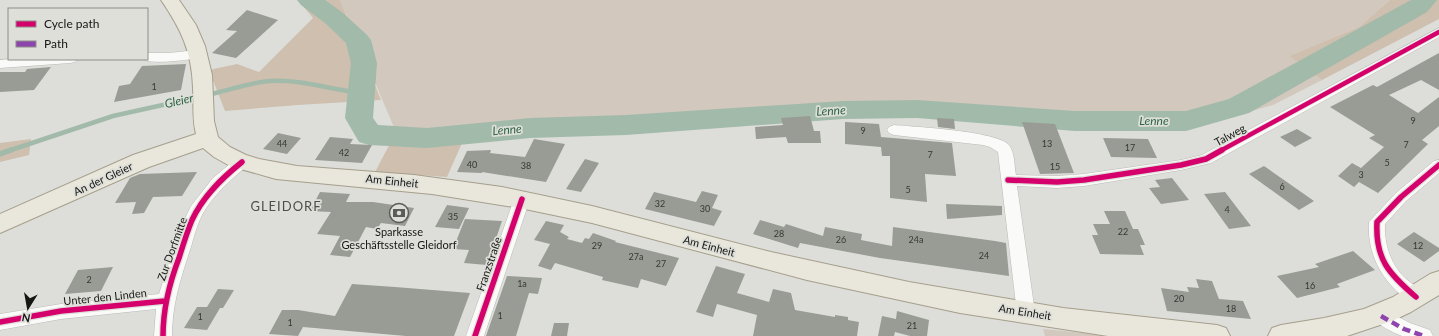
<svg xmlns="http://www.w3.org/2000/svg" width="1439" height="336" font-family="Lato,sans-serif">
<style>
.green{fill:#d2c8be}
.forest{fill:#cebfaf}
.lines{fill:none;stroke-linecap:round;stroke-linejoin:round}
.stream-far1{stroke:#a2baaa;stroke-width:4.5}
.stream{stroke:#a2baaa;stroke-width:5.5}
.river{fill:#a2baaa;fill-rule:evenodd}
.building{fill:#989c94}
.minor-casing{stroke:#babab8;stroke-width:1}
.primary-casing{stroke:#a59f8b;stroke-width:2}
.minor{fill:#fafaf9;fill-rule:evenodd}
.primary{fill:#e9e6db;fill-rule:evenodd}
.quiet{stroke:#8e44ad;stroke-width:4.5;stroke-dasharray:8 4.5;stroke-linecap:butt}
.cycleway-far1-casing{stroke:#dedfd9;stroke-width:6}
.cycleway-casing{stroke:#dedfd9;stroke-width:8}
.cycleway-far1{stroke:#d6006c;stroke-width:4.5}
.cycleway{stroke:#d6006c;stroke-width:5.5}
.labels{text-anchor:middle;stroke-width:3.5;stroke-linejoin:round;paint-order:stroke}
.number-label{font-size:9px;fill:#363733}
.street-label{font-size:11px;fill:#151513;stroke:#dedfd9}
.poi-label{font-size:11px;fill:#151513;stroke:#dedfd9}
.water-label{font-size:12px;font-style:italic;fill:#2d6445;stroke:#dedfd9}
.quarter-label{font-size:13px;letter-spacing:1px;fill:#4e4e4a;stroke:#dedfd9}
</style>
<rect width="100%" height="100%" fill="#dddeda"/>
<!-- green -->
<path class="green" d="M340,0H1390L1359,27L1289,56L1322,80L1273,105L1191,128L1120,125L901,102L747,109L643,123L470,125L396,132Z
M1043,329L1114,336H1045Z"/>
<!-- forest -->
<path class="forest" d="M298,0H340L381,100L298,105L225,111L209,70L237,64L259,72L313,18Z
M1390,0H1439V19L1322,80L1289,56L1359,27Z
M470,125L447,177L375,172L396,132Z
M31,139L29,155L0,162V143Z"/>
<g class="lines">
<!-- stream-far1 -->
<path class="stream-far1" d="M207,95C226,91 252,82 270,81C302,79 331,90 362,93
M8,151L113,116L199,97"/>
<!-- stream -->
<path class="stream" d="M0,154L11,150"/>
<!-- river -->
<path class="river" d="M297,0H325L343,13L367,35L371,40L377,63L373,118L378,125L427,128L530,118L626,115L843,101L917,100L1075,111H1186L1229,99L1411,0H1437L1427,12L1249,113L1186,131H1075L917,118L843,119L626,135L530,138L427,148L369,145L359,142L345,118L351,63L346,43L325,23L301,5Z"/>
</g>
<!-- building -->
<path class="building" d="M247,10L278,20L236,58L212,53L237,31L226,30Z
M1439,53V90L1421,80L1389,95L1418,113L1439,97V126L1422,140L1428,144L1378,193L1359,182L1354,187L1338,176L1352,163L1361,168L1384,147L1369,138L1375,135L1330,107L1373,85L1377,87Z
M186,64L181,90L114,102L119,86L130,84L142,66Z
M51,67L34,90L0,92V72H25L27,69Z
M810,116L814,131H820L821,143H788L786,137L756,139L755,127L783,125L781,118Z
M937,118L954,119L955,129L938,127Z
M845,122L879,124L881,137L952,143L956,176L925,174L927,202L890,198V156H882L881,147L845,144Z
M1022,122L1055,124L1074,173L1040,174Z
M1297,129L1312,138L1295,147L1280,137Z
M278,133L301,138L287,154L263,149Z
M330,137L353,139L350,144L372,145L362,163L315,160Z
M1103,138L1148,139L1157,158L1111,157Z
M534,139L565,144L546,182L482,172V173L457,172L467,151L491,150L490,153L525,157Z
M585,159L599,163L581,192L566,189Z
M1264,166L1314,201L1299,210L1249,174Z
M197,172L182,196L153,197L144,213L132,214L136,202L115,203L130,178L140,174Z
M1172,178L1189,200L1161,204L1149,188L1160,187L1155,180Z
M702,191L718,195L712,208L722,211L714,226L645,209L654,192L696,202Z
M320,192L350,194L346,202H373L414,208L405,226L381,223L377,229L366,227L350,257L330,255L340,236L317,234L331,212L310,211Z
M1225,192L1251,226L1229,229L1204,194Z
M946,204L1002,206V215L947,219Z
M447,205L469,208L459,229L435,227Z
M1104,211H1125L1133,229H1138L1145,245H1140L1144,255L1100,254L1092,235H1098L1093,224H1110Z
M465,219L502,221L487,265L464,263L469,250L453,249Z
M760,220L784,227L786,224L823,236L825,227L862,234L861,240L892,246L893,227L995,241L1006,243L1009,276L880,258L800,243L798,248L753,234Z
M546,221L564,225L560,232L569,237L567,239L582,243L585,238L589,239L593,233L616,241L615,242L679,258L666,286L641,279L638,288L602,280L603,277L555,263L551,270L538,266L550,244L534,240Z
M1414,232L1439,248V251L1424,262L1397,244Z
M1353,251L1375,270L1337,284L1340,287L1297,298L1277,276L1319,267L1315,264Z
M716,266L745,274L737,293L769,302L773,289L791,293L795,310L835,317V315L848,317V320L859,322L857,336H753L757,315L717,304L713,317L696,312Z
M113,267L101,291L65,294L78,270Z
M507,276L542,278L538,294L529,293L516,336H486Z
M1196,279L1212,281L1219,299L1243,301L1251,319L1167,311L1161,288L1189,292L1187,287L1199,288Z
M352,284L395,287L470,293L454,336H406L303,327L298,336L269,334L282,310H298L335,316Z
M218,289L234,290L223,308H220L207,330L184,328L197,307H207Z
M897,311L929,320L927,336H910L895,332L894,336H878L882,316L896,319Z
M554,323H569L567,336H551Z"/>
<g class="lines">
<defs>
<path id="minor" d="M1439,28V37L1211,163L1181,170L1084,186L1057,188L1017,186L1035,313L1032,318L1026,320L1020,318L1017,313L998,152L990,147L983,145L894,135L889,133L887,130L889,127L894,125C915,127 997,131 1009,145C1015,153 1014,165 1016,175L1057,176L1084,174L1181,160L1202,155Z
M197,50L202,51L203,54L202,57C188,60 153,65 142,59H147V53H169Z
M12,59H77L75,62L70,63L0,68V60Z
M242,157L247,158L249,162L247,166C230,180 213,195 202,215C197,225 194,236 191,247C181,277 172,304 172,336H154L156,309L61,319L0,330V314L61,304L159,294L179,231L191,206L213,178L237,158Z
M1439,160V173L1406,201L1385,224C1384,243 1390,264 1405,278C1412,284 1420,289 1425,297L1422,302C1412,305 1408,300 1400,294C1379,276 1367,250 1369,222L1396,193L1434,161Z
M522,193L528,195L530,199L484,336H466L514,199L516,195Z
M1381,308L1410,323L1430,330L1433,336H1402C1392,332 1377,325 1372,316L1375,311Z"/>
<path id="primary" d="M161,0H179L196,25L205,46L212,75L214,121L218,137L230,147L246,155L259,159L297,166L414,175L502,187L592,206L771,252L909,282L1063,308L1217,325L1226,328L1230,336H1108L960,313L807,280L592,223L520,208L432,194L276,179L230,166L214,157L203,148L149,167L0,233V214L133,155L196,134C192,119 194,104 193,88C192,52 181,29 161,0Z
M1439,271V295L1411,312L1392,321L1347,336H1268L1272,328L1281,325L1324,318L1364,309L1393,297L1430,274Z"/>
</defs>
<!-- minor casing -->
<use href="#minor" class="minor-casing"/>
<!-- primary casing -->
<use href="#primary" class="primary-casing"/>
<!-- minor -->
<use href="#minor" class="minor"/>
<!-- primary -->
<use href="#primary" class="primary"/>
<!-- quiet -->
<path class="quiet" d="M1381,316L1404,329L1424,336"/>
<defs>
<path id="cycleway-far1" d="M1220,151L1439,32"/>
<path id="cycleway" d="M1008,180L1057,182L1084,180L1181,165L1206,159L1222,150
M1416,297C1389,274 1375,259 1377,222L1401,197L1439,165
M0,322L61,311L165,301
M163,336C163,308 169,284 179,258C183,245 187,232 192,220C203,196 222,178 242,162
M475,336L522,199"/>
</defs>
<!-- cycleway-far1 casing -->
<use href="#cycleway-far1" class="cycleway-far1-casing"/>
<!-- cycleway casing -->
<use href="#cycleway" class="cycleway-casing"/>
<!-- cycleway-far1 -->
<use href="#cycleway-far1" class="cycleway-far1"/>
<!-- cycleway -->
<use href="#cycleway" class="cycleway"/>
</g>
<!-- icons -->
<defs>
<symbol id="bank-ring" viewBox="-11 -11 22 22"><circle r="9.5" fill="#dedfd9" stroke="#5b5b59" stroke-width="1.5"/><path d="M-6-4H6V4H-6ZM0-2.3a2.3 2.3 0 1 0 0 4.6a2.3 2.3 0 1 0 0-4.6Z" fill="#5b5b59"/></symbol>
</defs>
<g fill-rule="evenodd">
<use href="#bank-ring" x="388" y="202" width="22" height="22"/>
</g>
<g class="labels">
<!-- number labels -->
<g class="number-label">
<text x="154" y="90">1</text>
<text x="1413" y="124">9</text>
<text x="863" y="134">9</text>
<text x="282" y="147">44</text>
<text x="1047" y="147">13</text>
<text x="1406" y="148">7</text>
<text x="1130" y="151">17</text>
<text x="344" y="156">42</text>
<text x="930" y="158">7</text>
<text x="1387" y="166">5</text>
<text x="472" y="168">40</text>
<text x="526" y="169">38</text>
<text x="1055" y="170">15</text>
<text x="1361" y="178">3</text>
<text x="1282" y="190">6</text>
<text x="908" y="193">5</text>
<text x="660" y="207">32</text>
<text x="705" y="212">30</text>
<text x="1227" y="213">4</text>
<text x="453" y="220">35</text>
<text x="1123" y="235">22</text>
<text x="779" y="237">28</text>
<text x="841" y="243">26</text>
<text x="916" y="243">24a</text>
<text x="597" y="249">29</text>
<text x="1418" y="249">12</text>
<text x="984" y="259">24</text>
<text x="636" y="260">27a</text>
<text x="661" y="267">27</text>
<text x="89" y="283">2</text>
<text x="522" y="287">1a</text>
<text x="1310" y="289">16</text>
<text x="1179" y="302">20</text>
<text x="1231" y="312">18</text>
<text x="500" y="319">1</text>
<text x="200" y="320">1</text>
<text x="290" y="326">1</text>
<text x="912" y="329">21</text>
</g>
<!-- street labels -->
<g class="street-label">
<text transform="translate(1230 135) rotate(-29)" y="4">Talweg</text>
<text transform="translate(103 179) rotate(-25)" y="4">An der Gleier</text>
<text transform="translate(392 181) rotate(6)" y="4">Am Einheit</text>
<text transform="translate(709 246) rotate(15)" y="4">Am Einheit</text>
<text transform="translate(172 249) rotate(-70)" y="4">Zur Dorfmitte</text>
<text transform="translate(489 264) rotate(-71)" y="4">Franzstraße</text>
<text transform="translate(105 297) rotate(-6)" y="4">Unter den Linden</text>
<text transform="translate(1025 312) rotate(9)" y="4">Am Einheit</text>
</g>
<!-- poi labels -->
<g class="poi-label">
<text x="399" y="236">Sparkasse<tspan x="399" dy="13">Geschäftsstelle Gleidorf</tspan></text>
</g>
<!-- water labels -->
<g class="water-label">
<text transform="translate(179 101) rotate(-13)" y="4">Gleier</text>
<text transform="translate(831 111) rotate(-3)" y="4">Lenne</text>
<text x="1154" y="125">Lenne</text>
<text transform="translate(507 130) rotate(-5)" y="4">Lenne</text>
</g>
<!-- quarter labels -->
<g class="quarter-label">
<text x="286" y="211">GLEIDORF</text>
</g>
</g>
<!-- legend -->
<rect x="8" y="8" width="140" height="52" fill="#dedfd9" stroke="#8e8e8a"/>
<rect x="16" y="21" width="20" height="6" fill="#d6006c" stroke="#8e8e8a"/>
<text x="44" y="28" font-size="12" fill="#151513">Cycle path</text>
<rect x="16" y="41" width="20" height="6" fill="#8e44ad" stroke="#8e8e8a"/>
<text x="44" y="48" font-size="12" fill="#151513">Path</text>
<!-- north arrow -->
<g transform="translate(28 308) rotate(191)" stroke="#dedfd9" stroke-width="3" paint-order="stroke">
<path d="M0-3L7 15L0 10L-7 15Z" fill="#151513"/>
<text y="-6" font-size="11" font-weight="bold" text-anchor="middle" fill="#151513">N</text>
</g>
</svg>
